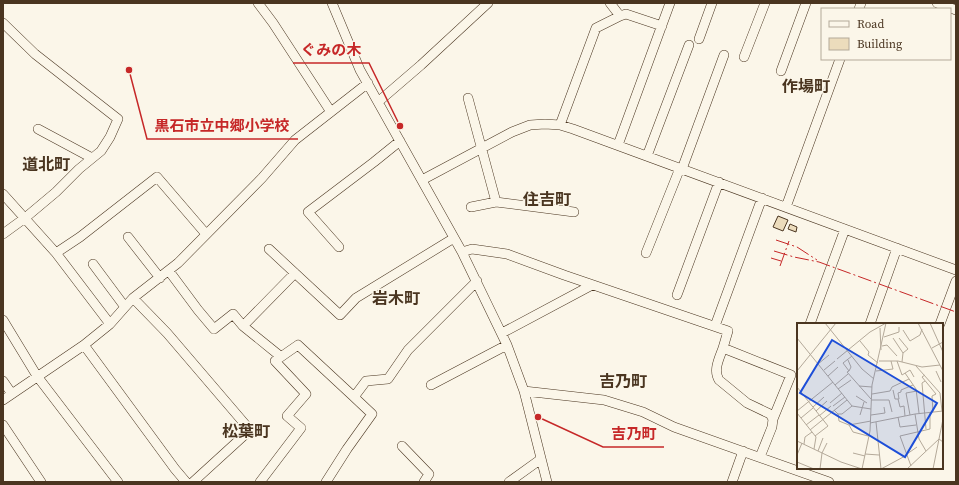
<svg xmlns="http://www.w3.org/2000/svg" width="959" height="485" font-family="'Source Serif 4','Noto Sans JP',serif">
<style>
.building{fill:#ecdcbc;stroke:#4a3520}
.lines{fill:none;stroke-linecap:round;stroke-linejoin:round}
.minor-casing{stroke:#4a3520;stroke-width:10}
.minor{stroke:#fbf6e9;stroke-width:9}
.power{stroke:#c62828;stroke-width:1;stroke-dasharray:14 3 2 3;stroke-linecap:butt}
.labels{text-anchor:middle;stroke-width:3;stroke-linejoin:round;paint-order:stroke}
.quarter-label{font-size:16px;font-weight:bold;fill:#4a3520;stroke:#fbf6e9}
.inset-road{fill:none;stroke:#b4a999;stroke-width:1}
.view{fill:#1d4ed8;fill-opacity:0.15;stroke:#1d4ed8;stroke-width:2}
.inset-edge{fill:none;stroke:#4a3520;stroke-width:2}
.leader{fill:none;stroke:#c62828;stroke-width:1.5}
.callout-dot{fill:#c62828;stroke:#fbf6e9;stroke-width:1.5}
.callout-label{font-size:15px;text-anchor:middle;font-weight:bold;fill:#c62828;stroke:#fbf6e9;stroke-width:3;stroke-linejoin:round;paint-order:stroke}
</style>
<rect width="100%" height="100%" fill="#fbf6e9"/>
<!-- building -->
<path class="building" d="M778,216L788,220L783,231L773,227Z
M790,224L797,227L796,232L788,229Z"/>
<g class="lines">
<defs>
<path id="minor" d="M258,3L273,23L331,112
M332,3L360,70L462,252L507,345L524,391L547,482
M610,3L620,16L626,14L662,26
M937,3L956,10
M859,9L861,3
M3,23L35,54L118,119L110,137L101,151L79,169L56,192L25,218L3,234
M699,39L712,3
M744,57L765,3
M781,71L806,3
M468,98L496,202
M378,102L421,65L488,3
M560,125L596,28L620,16
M38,129L92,158
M618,145L670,3
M647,156L689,45
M682,169L724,55
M422,180L512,132L530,125L545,124L560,125L573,129L956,270
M3,194L56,253L110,324
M471,207L496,202L574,212
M786,207L840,59
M128,237L160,278
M339,247L308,212L374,162L400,141
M269,249L340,315L356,298L454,238
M462,252L472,249L507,254L564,275L728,331L723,348L791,375L773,419L772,427L760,457
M56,253L80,237L157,177L206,234
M646,253L680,168
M93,264L125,307
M169,271L198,310L214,329L233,314L243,326L280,356
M677,295L719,182
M133,298L167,333L250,430L193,482
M3,320L37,376L118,482
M810,324L845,229
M870,324L897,248
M940,324L956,281
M243,326L295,273
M715,326L762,198
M502,333L592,285
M84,345L175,469L186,482
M723,348C719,359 713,370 719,380L747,403L770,414L773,419
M3,381L12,394
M431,385L507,345
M524,391L604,400L643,412L674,427L829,482
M3,400L84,345L110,324L133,298L178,263L262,178L295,140L368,83
M3,425L41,482
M402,446L429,474L424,482
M260,482L301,428L287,416L306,394L275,361L298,345L354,397
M326,482L347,449L372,414L354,397L366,381L388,379L408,350L477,281
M509,482L541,459
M732,482L743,451"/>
</defs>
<!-- minor casing -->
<use href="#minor" class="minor-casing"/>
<!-- minor -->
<use href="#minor" class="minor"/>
<!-- power -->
<path class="power" d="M776,240L797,247L817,260
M774,251L794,257L819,262L956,312
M771,258L781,261
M780,266L789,241"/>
</g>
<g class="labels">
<!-- quarter labels -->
<g class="quarter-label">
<text x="806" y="92">作場町</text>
<text x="46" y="170">道北町</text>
<text x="547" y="205">住吉町</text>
<text x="396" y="304">岩木町</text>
<text x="623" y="387">吉乃町</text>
<text x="246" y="437">松葉町</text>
</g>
</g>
<!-- overview -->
<g transform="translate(797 323)">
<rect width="146" height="146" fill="#fbf6e9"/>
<path class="inset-road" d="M28,0L65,46L77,56M121,0L146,48M133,0L146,29M83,5L84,27M106,7L113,18L123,12L125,6M87,14L102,9V4M0,15L55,83L74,86M96,15L106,30L105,39M102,15L111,26L106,30M63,18L72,29L71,32L81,40M85,23L90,22L100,33M135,25L146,19M55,33L46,40L52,48L50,49L74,76M40,36L73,9L89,0M51,37L54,44L52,48M82,38H101L125,44L143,42M100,38L105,52L113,47L117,54M21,41L32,32M119,43L143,70L145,88M27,47L38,38M0,48L39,0M79,48L96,46L94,38M139,48L144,59M108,50L119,66L122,90M128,52L125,54L139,71L135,73L136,89M31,53L41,44M128,58L125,60L129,106M38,62L51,51M62,63L75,64M0,64L31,103L18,113M41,66L54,57M96,67L98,76H102L101,70L104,69V67L116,62M75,71L93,68L95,64L112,56M59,73L70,80M101,76L103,84L107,83L108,93M74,77H92L95,89M33,80L45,70M36,83L48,74M16,84L27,74M37,87L41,91L42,98L52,102L74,98M0,88L36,59M19,88L30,78M0,90L19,114L17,126M41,91H45L55,83M118,91L122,116L129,128M63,92L67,79M74,92L88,90L87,84M113,92L109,70L120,68M22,93L34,83M101,94L103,104L119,102M4,95L16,85M79,99L84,146M73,100L118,91L146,88M9,102L22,92M52,102L56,109L71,113M13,107L50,77M0,118L44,139L65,146M7,121L8,114L15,109M21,128L26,115M56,130L68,133M68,131L82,132M110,131L120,124M0,132L5,120M0,139L17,146M114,143L103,113L133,106V90M23,146L25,130L30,120M65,146L73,108L75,62L89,0M84,146L110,132M110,146L142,116L146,119M136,146L146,96"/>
<path class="view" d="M35,17L140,80L108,134L3,70Z"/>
<rect width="146" height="146" class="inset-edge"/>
</g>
<!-- callouts -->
<path class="leader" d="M400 126L369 63H293M129 70L147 139H298M538 417L603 447H664"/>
<g class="callout-dot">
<circle cx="400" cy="126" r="4"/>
<circle cx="129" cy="70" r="4"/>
<circle cx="538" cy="417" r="4"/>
</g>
<g class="callout-label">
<text x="331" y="55">ぐみの木</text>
<text x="222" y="131">黒石市立中郷小学校</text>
<text x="634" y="439">吉乃町</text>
</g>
<!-- border -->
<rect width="959" height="485" fill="none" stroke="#4a3520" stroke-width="8"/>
<!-- legend -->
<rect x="821" y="8" width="130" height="52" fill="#fbf6e9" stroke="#b4a999"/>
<rect x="829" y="21" width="20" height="6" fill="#fbf6e9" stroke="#b4a999"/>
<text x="857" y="28" font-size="12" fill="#4a3520">Road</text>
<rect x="829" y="38" width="20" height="12" fill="#ecdcbc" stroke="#b4a999"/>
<text x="857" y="48" font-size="12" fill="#4a3520">Building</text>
</svg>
